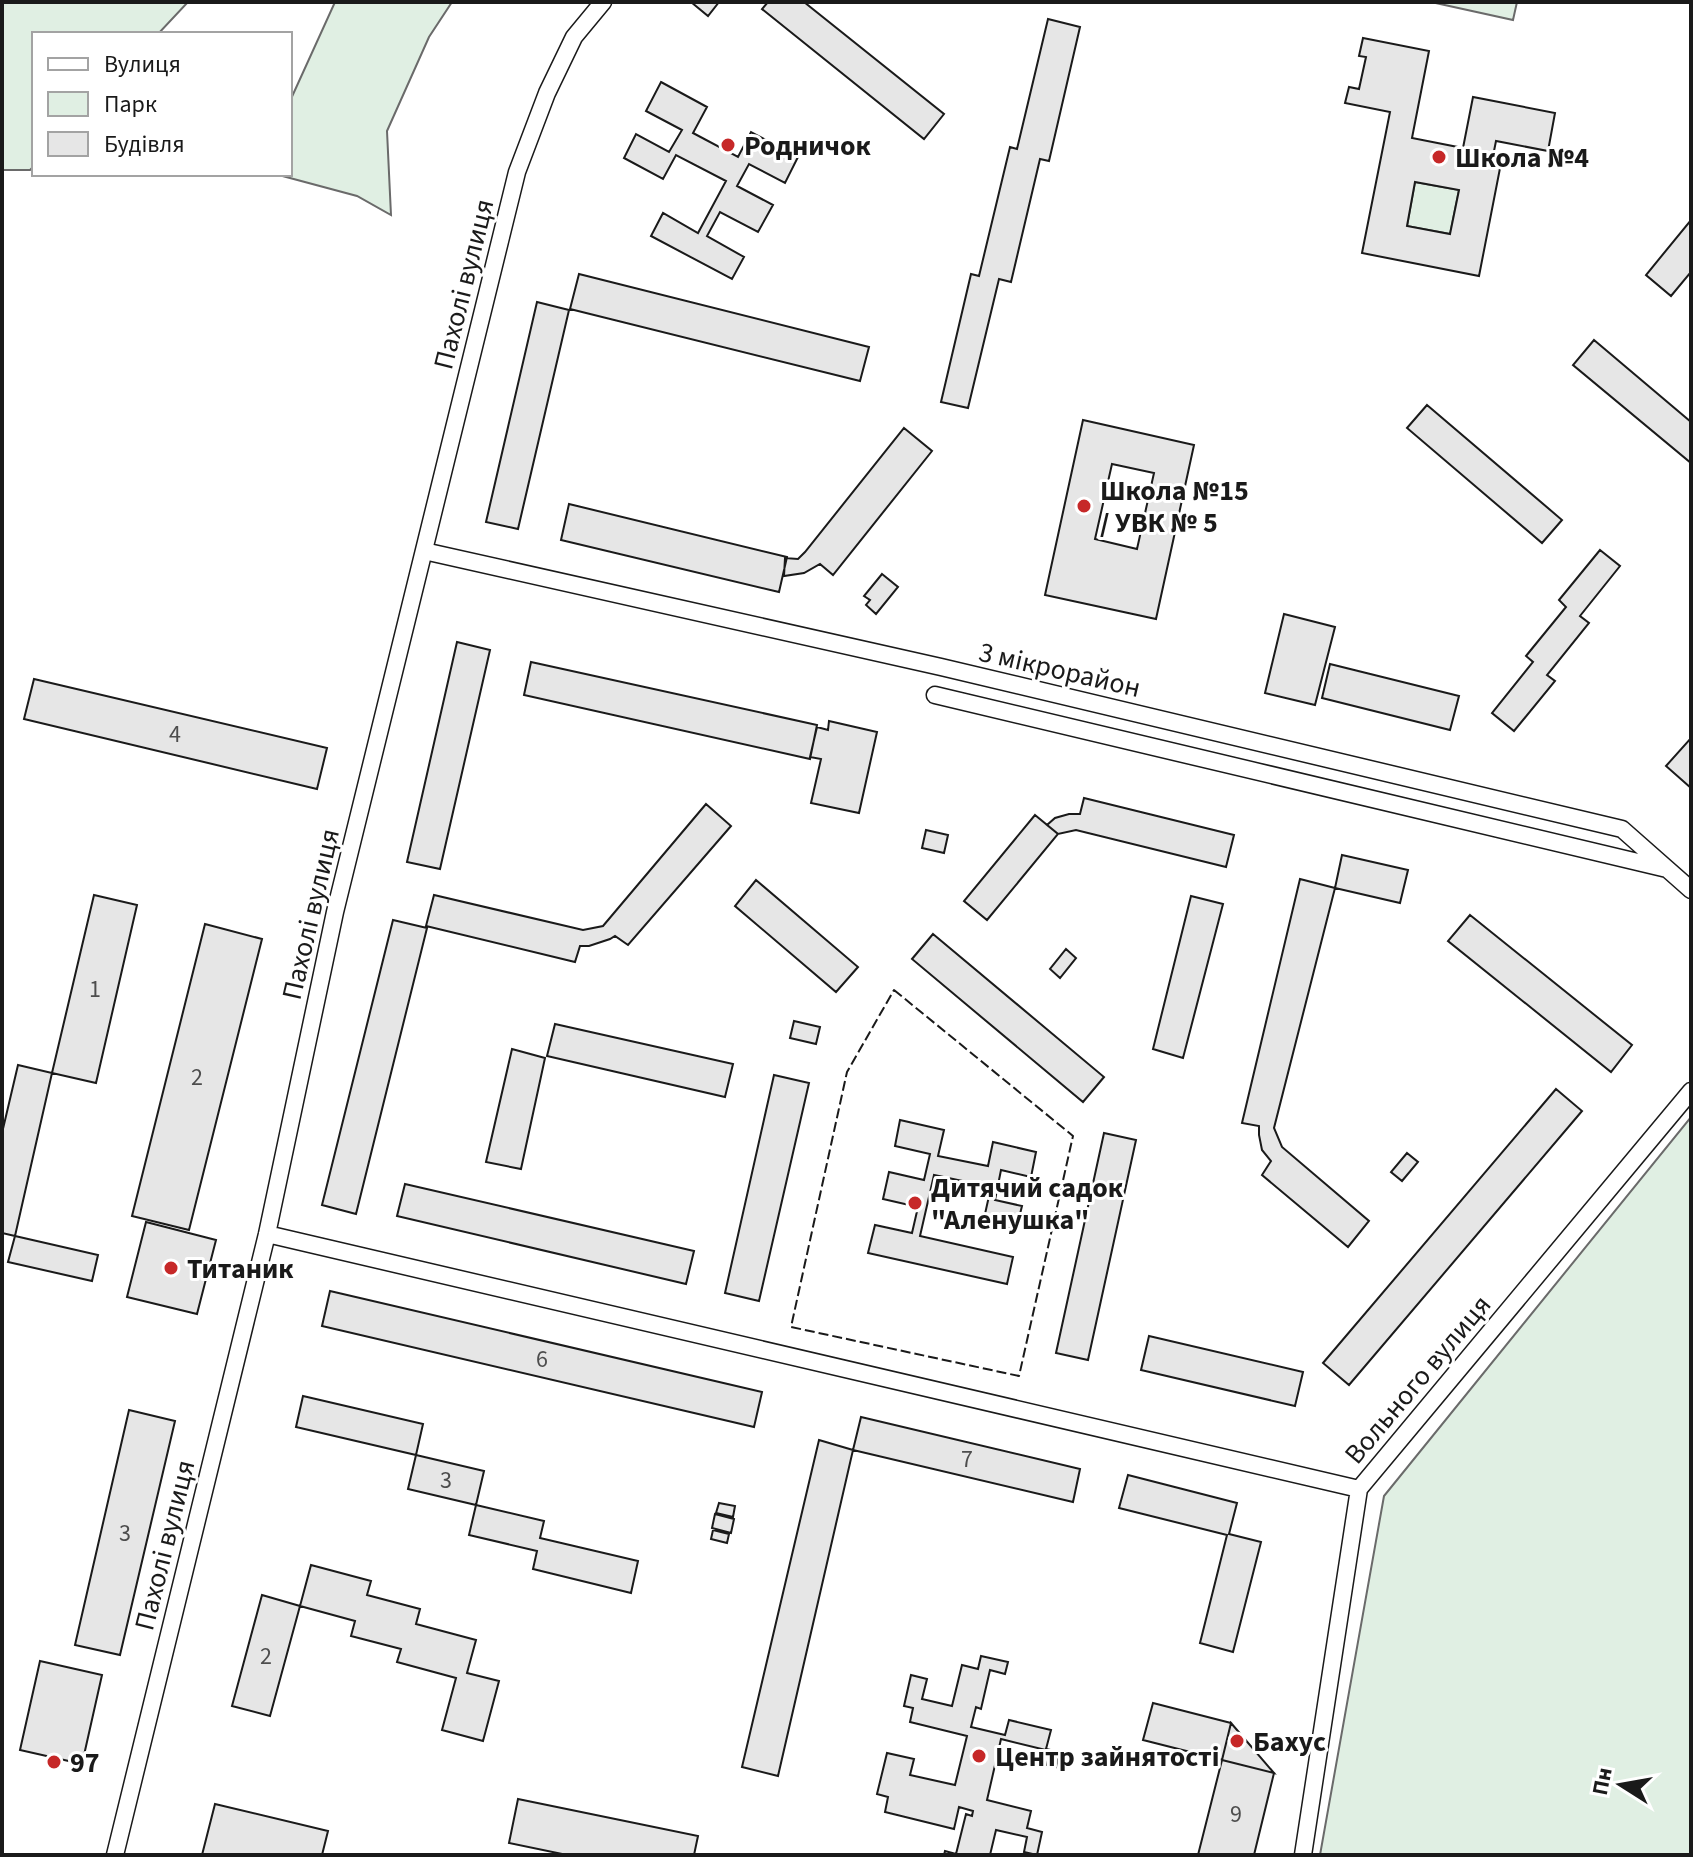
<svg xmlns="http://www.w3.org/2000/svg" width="1693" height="1857" font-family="'Source Sans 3',sans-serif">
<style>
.green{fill:#e0efe3;stroke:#6a6a6a;stroke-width:2}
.building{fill:#e6e6e6;stroke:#1a1a1a;stroke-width:2;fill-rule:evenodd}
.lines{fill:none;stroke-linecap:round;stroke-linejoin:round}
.minor-casing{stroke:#1a1a1a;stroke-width:19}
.minor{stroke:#fff;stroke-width:16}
.fence{stroke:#1a1a1a;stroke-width:2;stroke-dasharray:10 4;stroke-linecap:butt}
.poi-dot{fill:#c62828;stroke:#fff;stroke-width:3}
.labels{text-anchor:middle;stroke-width:6;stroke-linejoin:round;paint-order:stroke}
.number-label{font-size:24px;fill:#4d4d4d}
.poi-label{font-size:28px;font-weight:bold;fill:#1a1a1a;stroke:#fff;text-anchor:start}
.street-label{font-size:28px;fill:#1a1a1a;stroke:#fff}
</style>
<rect width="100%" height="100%" fill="#fff"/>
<!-- green -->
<path class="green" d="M2,2H188L158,34H34V166L30,170H2Z
M335,2H452L429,37L387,131L391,215L357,196L275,174H290V101Z
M1431,2H1517L1513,20Z
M1415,182L1459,190L1450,234L1407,226Z
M1691,1117V1855H1320L1384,1496Z"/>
<!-- building -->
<path class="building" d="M691,2H719L708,16Z
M768,2H804L944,114L924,139L762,9Z
M1048,19L1080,27L1049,161L1040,159L1011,282L999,279L968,408L941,402L971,274L979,276L1010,147L1017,149Z
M1363,38L1429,51L1412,138L1463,148L1473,97L1555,113L1548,151L1496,141L1493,156L1502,158L1479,276L1362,253L1390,112L1345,103L1349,87L1359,89L1366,57L1359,56ZM1415,182L1459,190L1450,234L1407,226Z
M661,82L707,107L693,133L738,157L751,132L798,157L785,183L749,164L737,186L773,205L758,232L720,212L707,236L744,257L732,279L651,236L663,213L698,233L726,181L676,155L663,179L624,158L636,134L669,152L682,130L646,111Z
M1691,220V272L1671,296L1646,275Z
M579,274L869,347L860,381L570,309Z
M537,302L569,310L518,529L486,522Z
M1594,340L1691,422V463L1573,365Z
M1427,405L1562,520L1542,543L1407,428Z
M1083,420L1194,445L1156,619L1045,595ZM1112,464L1154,473L1137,549L1095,539Z
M904,428L932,451L833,575L820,564L804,573L784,576L785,558L798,559L805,552Z
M569,504L787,557L779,592L561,540Z
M1600,550L1620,566L1580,616L1589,623L1547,675L1555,681L1514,731L1492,713L1533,662L1526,656L1566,607L1559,600Z
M882,574L898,587L876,614L866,605L870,600L864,596Z
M1284,614L1335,627L1315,705L1265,693Z
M457,642L490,650L440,869L407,862Z
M531,662L817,725L810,759L524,695Z
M1330,664L1459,696L1450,730L1322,698Z
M34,679L327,748L317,789L24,719Z
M829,721L877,732L859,813L811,803L821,759L810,757L817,727L828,730Z
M1691,738V788L1666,766Z
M1084,798L1234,835L1226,867L1076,830L1058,834L1047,825L1055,818L1069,814H1080Z
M706,804L731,826L628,945L615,936L610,939L589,946H580L575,962L426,926L434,895L583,930L603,926Z
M1035,815L1058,834L987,920L964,901Z
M926,830L948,835L944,853L922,848Z
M1342,855L1408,870L1400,903L1335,888Z
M1300,879L1335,888L1274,1128L1282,1147L1369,1221L1348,1247L1262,1175L1271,1161L1262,1150L1259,1135V1126L1242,1123Z
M756,880L858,967L836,992L735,906Z
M94,895L137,905L96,1083L52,1073Z
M1191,896L1223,904L1183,1058L1153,1049Z
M1470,915L1632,1045L1611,1072L1448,941Z
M393,920L427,928L356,1214L322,1205Z
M205,924L262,939L189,1230L132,1216Z
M933,934L1104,1077L1083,1102L912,959Z
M1066,949L1076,958L1060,978L1050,969Z
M794,1021L820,1027L816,1044L790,1038Z
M555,1024L733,1064L725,1097L547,1056Z
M512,1049L545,1058L521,1169L486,1162Z
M18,1065L52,1073L15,1236L2,1233V1133Z
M774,1075L809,1083L759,1301L725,1293Z
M1556,1089L1582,1111L1349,1385L1323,1363Z
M900,1120L944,1130L938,1156L988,1166L993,1142L1036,1152L1031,1177L1001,1170L995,1200L1022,1206L1016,1230L983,1223L991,1187L934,1175L920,1236L1013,1257L1007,1284L868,1253L875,1225L912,1233L918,1207L883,1199L889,1172L924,1180L930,1154L895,1146Z
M1104,1133L1136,1140L1088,1360L1056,1353Z
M1407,1153L1418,1162L1402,1181L1391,1172Z
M405,1184L694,1251L686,1284L397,1216Z
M146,1222L216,1240L197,1314L127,1297Z
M15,1236L98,1255L92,1281L8,1262Z
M330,1291L762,1392L754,1427L322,1326Z
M1149,1336L1303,1372L1295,1406L1141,1370Z
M303,1396L423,1424L416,1455L296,1427Z
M129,1410L175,1421L120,1655L75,1645Z
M861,1417L1080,1469L1073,1502L853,1450Z
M819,1440L853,1450L778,1776L742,1767Z
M416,1455L484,1471L476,1505L408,1489Z
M1128,1475L1237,1503L1229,1534L1261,1542L1233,1652L1200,1643L1227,1535L1119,1508Z
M719,1503L735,1506L733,1517L716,1513Z
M476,1505L544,1521L540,1538L638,1561L631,1593L533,1569L537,1551L469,1535Z
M715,1514L734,1519L731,1533L712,1528Z
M713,1530L729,1534L727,1543L711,1539Z
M311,1565L371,1581L367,1595L420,1609L416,1624L476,1640L467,1673L499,1681L483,1741L442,1730L456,1678L397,1662L401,1649L351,1636L355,1621L300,1606Z
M262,1595L300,1606L270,1716L232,1706Z
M981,1656L1008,1662L1005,1674L990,1670L981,1709L976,1707L971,1727L1005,1735L1009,1720L1051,1730L1046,1749L1060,1752L1056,1767L1047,1765L1050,1751L1001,1739L987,1800L1031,1811L1027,1828L1042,1832L1037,1855L1024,1852L1027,1837L996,1830L990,1855H944L945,1851L956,1854L966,1814L972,1816L973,1811L959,1807L954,1829L885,1812L888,1797L877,1794L887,1753L914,1759L910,1775L955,1785L967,1736L910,1722L913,1708L904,1706L911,1675L927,1679L922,1699L952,1706L962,1665L978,1669Z
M40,1661L102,1675L82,1764L20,1750Z
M1153,1703L1231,1723L1222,1760L1143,1740Z
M1231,1723L1274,1773L1222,1760Z
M1222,1760L1274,1773L1254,1855H1198Z
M518,1799L698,1836L694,1855H567L509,1843Z
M215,1804L328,1831L322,1855H202Z"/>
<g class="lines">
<defs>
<path id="minor" d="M424,551L941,667L1622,829L1691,890
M935,695L1667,869
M267,1234L1359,1489
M115,1855L267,1234L335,912L517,172L547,93L574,37L603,2
M1303,1855L1359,1489L1691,1091"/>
</defs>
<!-- minor casing -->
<use href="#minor" class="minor-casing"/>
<!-- minor -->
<use href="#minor" class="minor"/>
<!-- fence -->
<path class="fence" d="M894,990L1073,1136L1019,1376L791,1327L847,1072Z"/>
</g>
<!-- markers -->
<g class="poi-dot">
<circle cx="728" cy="145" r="8"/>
<circle cx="1439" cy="157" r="8"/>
<circle cx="1084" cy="506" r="8"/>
<circle cx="915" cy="1203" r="8"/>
<circle cx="171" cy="1268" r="8"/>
<circle cx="1237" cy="1741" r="8"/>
<circle cx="979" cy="1756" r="8"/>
<circle cx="54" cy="1762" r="8"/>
</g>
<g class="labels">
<!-- number labels -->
<g class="number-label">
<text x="175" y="742">4</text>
<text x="95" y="997">1</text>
<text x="197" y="1085">2</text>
<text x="542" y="1367">6</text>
<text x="967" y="1467">7</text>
<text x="446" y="1488">3</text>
<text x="125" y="1541">3</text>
<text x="266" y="1664">2</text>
<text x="1236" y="1822">9</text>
</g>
<!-- poi labels -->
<g class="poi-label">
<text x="744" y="155">Родничок</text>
<text x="1455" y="167">Школа №4</text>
<text x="1100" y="500">Школа №15<tspan x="1100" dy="32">/ УВК № 5</tspan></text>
<text x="931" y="1197">Дитячий садок<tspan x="931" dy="32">"Аленушка"</tspan></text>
<text x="187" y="1278">Титаник</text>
<text x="1253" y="1751">Бахус</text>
<text x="995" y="1766">Центр зайнятості</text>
<text x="70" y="1772">97</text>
</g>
<!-- street labels -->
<g class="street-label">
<text transform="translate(463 284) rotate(-76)" y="10">Пахолі вулиця</text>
<text transform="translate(1060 669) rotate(13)" y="10">3 мікрорайон</text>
<text transform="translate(310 914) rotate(-77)" y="10">Пахолі вулиця</text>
<text transform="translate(1417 1379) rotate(-50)" y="10">Вольного вулиця</text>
<text transform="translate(164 1545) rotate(-76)" y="10">Пахолі вулиця</text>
</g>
</g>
<!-- border -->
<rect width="1693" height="1857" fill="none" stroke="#1a1a1a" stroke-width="8"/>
<!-- legend -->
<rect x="32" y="32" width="260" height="144" fill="#ffffff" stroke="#a3a3a3" stroke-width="2"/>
<rect x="48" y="58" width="40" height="12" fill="#ffffff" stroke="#a3a3a3" stroke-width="2"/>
<text x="104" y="72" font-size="24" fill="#1a1a1a">Вулиця</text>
<rect x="48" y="92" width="40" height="24" fill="#e0efe3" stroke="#a3a3a3" stroke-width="2"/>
<text x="104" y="112" font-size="24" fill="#1a1a1a">Парк</text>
<rect x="48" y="132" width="40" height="24" fill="#e6e6e6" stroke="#a3a3a3" stroke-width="2"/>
<text x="104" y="152" font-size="24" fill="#1a1a1a">Будівля</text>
<!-- north arrow -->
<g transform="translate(1621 1785) rotate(281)" stroke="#ffffff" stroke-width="6" paint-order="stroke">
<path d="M0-6L14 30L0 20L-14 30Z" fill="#1a1a1a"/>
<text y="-12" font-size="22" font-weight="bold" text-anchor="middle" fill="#1a1a1a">Пн</text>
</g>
</svg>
